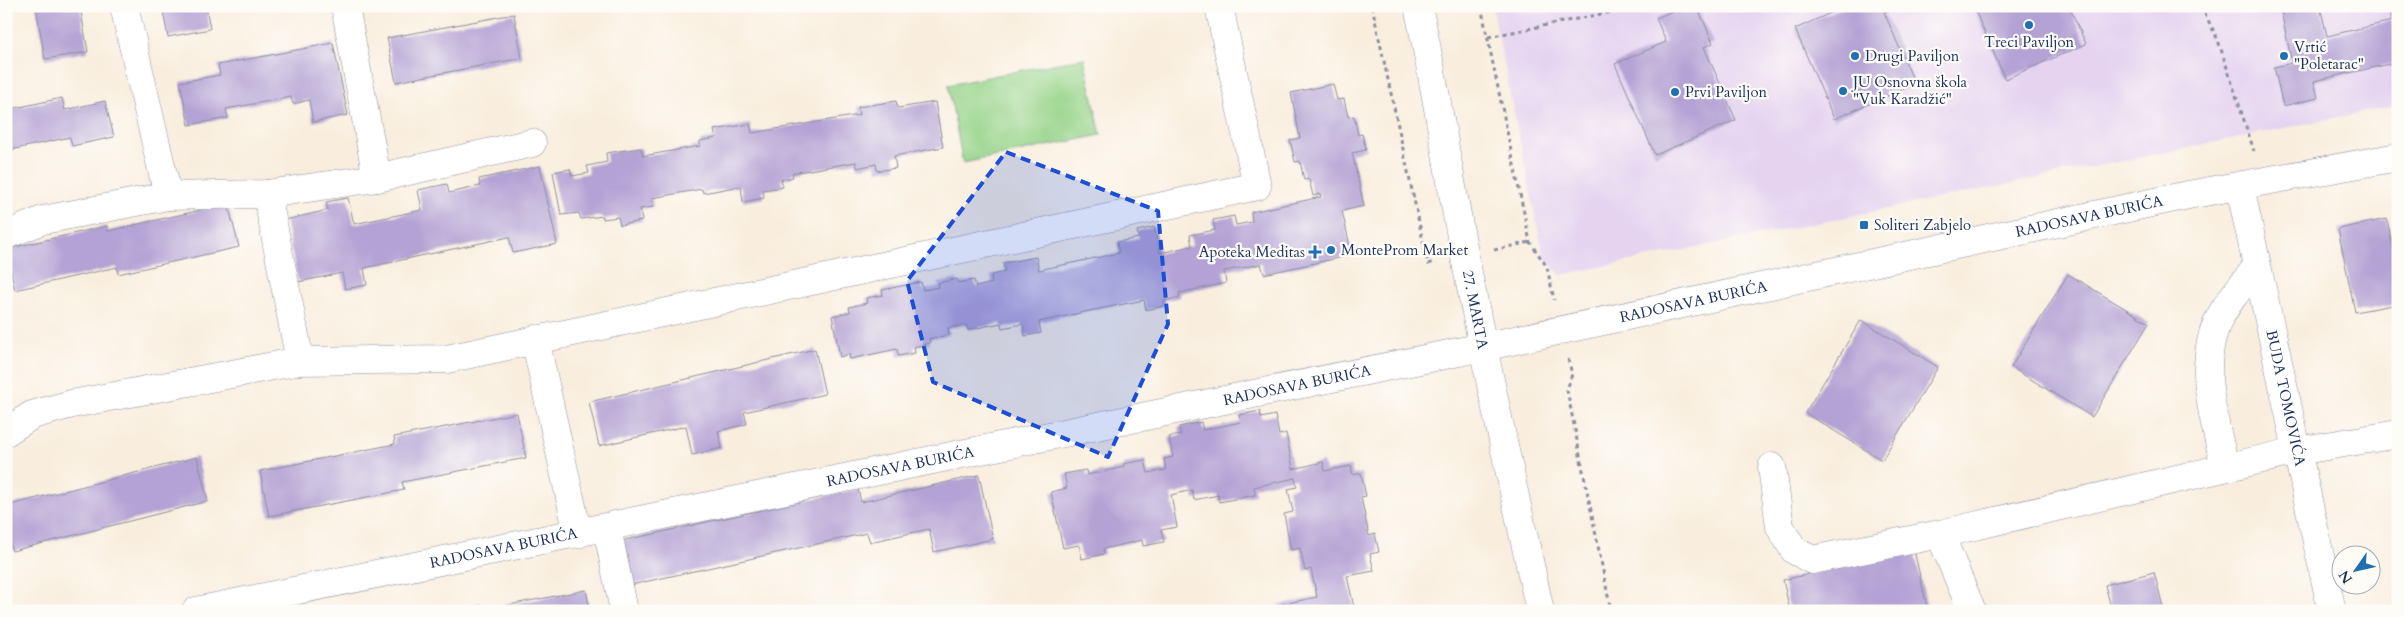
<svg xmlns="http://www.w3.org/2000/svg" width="2404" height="617" font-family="Cardo,serif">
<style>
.built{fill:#e5d3f0}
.green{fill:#95d388;stroke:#588173}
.building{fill:#b3a2d4}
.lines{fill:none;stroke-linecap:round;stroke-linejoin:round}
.minor-casing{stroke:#8a8e9e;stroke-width:29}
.path{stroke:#8a8e9e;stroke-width:3;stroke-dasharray:4 4;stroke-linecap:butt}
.minor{stroke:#fff;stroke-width:28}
.marked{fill:#1d4ed8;fill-opacity:0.2;stroke:#1d4ed8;stroke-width:4;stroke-dasharray:10 6;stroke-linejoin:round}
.poi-dot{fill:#1f6fb2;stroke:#fdfcf7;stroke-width:2}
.labels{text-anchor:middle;stroke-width:4.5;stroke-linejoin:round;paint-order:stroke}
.poi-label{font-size:15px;fill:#1b2f5e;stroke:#fdfcf7;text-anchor:start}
.street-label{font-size:15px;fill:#1b2f5e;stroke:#fdfcf7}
</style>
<rect width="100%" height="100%" fill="#fdfcf7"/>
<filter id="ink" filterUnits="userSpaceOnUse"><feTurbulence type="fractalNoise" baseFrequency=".02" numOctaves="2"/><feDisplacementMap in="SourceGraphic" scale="10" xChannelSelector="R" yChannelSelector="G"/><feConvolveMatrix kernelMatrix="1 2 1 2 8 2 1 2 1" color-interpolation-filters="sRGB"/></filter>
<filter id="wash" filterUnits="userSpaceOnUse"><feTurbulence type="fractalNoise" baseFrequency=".0096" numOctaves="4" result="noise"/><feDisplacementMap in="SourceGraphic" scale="20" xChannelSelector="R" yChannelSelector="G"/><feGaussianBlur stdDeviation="1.12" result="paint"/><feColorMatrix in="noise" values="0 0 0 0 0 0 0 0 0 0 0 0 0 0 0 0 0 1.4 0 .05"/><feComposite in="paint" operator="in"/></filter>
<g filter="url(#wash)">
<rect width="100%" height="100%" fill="#f9eede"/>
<!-- built -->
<path class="built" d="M1492,6H2398V105L1561,275L1544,258Z"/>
<!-- green -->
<path class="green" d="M1084,58L1101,135L963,163L948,85Z"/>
<g id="blocks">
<!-- building -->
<path class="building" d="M36,6H80L88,52L45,59Z
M162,6H206L210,29L168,37Z
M1684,6H1697L1713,43L1704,47L1736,120L1655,155L1615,64L1666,42L1656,18Z
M1846,6H1892L1893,8L1884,12L1915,84L1834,119L1795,29Z
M1973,6H2069L2086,44L2005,79Z
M2280,6H2320L2327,36L2392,21L2389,6H2398V62L2314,81L2318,98L2283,106L2274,67L2292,63Z
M514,14L522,58L396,82L387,38Z
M333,43L348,115L313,122L309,100L293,104L291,97L226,109L228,118L189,125L180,82L220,75L218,65Z
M1333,84L1337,100L1344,99L1348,117L1354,116L1358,135L1362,134L1366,150L1352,153L1364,206L1342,211L1352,255L1264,274L1261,264L1224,271L1226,283L1179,293L1180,297L1164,301V306L1146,310L1144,300L1094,310L1039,322L1041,333L1025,336L1023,324L1002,328L1001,323L968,330L966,325L948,328L949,335L929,339L930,343L914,347L915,353L898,356L897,349L850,359L849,354L840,357L832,316L850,312L849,307L867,303L866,298L883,295L882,290L921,282L923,290L939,287L938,283L957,279L958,283L974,280L976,287L992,283L991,275L1005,272L1003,263L1036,257L1039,270L1119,253L1117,242L1139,238L1137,231L1154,227L1160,253L1192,246L1190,235L1215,230L1213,220L1234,216L1236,225L1252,222L1251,212L1321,197L1320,194L1313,196L1309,179L1304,180L1300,161L1295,162L1290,140L1300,138L1291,93Z
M62,98L65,110L105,101L114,137L72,146L70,137L6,151V110Z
M896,101L898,108L935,102L943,147L894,156L896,168L877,171L876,164L857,168L856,162L792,173L793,177L781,180L783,187L763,190L764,198L743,202L741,186L703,193L702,189L652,198L653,207L640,209L642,221L620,225L618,217L603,219V216L581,219L579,213L561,215L553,172L570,169L572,176L589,173L587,166L607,162L606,153L641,148L643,156L700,146V141L716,138L714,130L750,124L752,133L859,115L858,107Z
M540,166L557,244L513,253L509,237L364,268L367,285L345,289L342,273L298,282L285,220L328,210L326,202L348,198L354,224L422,210L418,190L447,184L449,193L480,186L479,179Z
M228,204L239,247L118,274L117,267L15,290L6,249L107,226L108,231Z
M2387,219L2398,272V304L2355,312L2338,229Z
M2068,274L2149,323L2092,417L2011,367Z
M1861,320L1938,367L1882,460L1805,413Z
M815,349L825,394L744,412L747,424L718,431L722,448L692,455L686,426L599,446L589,402Z
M1260,411L1261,418L1275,415L1279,435L1286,433L1293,469L1323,462L1325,471L1351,466L1353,475L1361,473L1366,496L1361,497L1369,536L1375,534L1379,552L1370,554L1374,571L1347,576L1354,607L1359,606L1360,611H1280L1279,605L1317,597L1311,569L1305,571L1300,548L1291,550L1284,514L1293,512L1288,489L1297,487L1295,478L1254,487L1255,495L1219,502L1218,495L1194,500L1192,490L1171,495L1177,527L1161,530L1164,542L1143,546L1142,540L1103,549L1104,554L1082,559L1079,545L1063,548L1051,492L1067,488L1064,474L1086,470L1087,475L1124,467L1123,464L1145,460L1148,473L1166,470L1164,459L1173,457L1169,437L1181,435L1179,427L1201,422L1203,430L1241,422L1239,415Z
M517,413L526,458L402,482L404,490L269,516L260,471L395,444L394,437Z
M197,457L208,501L12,551L6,530V506Z
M979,475L993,539L934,552L929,529L870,542L867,533L626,586L616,542L858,489L861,502Z
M1914,550L1928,611H1790L1783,580Z
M2154,572L2164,611H2112L2105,585Z
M586,590L590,611H455L482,605L483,610Z"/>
</g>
</g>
<g filter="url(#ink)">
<use href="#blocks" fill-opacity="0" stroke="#8a8e9e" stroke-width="1"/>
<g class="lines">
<defs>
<g id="minor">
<path d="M124,6L168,196"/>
<path d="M345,6L377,178"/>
<path id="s1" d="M1418,6C1436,88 1448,170 1464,252C1487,372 1514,491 1540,611"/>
<path id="s2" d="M2240,187L2332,611"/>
<path d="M267,194L300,361"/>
<path d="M6,235L43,220L168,196L267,194L377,178L532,143"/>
<path d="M535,339L578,534"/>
<path d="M6,432L32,415L72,404L300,361L447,359L1257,186L1219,6"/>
<path d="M1772,467L1780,527L1794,550L1812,560L1940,534L2297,451L2398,434"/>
<path d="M2225,467C2215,421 2197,369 2217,323C2226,303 2243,284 2257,267"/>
<path d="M607,528L624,611"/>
<path d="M1940,534L1972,611"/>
<path id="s3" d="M196,611L1483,347L2188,195L2398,157"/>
</g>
</defs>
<!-- minor casing -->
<use href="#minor" class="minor-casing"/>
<!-- path -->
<path class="path" d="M1372,6L1428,264L1434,262
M1481,6L1530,242L1547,267L1554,300
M2201,6L2218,40L2254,151
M1488,37L1641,6
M1494,250L1530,242
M1568,359L1572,374L1567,390L1611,611"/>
<!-- minor -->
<use href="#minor" class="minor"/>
</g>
</g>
<!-- marked area -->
<path class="marked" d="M1006,152L1158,211L1168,324L1108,457L933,382L907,281Z"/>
<!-- markers -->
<g class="poi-dot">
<circle cx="2029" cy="25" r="5"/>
<circle cx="1855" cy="56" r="5"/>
<circle cx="2284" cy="56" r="5"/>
<circle cx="1843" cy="91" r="5"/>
<circle cx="1675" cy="92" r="5"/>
<rect x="1859" y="220" width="10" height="10" rx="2.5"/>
<circle cx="1331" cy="250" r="5"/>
<path d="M1312.5 244.5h5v5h5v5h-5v5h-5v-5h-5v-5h5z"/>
</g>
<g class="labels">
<!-- poi labels -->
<g class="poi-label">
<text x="2029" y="47" text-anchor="middle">Treci Paviljon</text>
<text x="2294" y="52">Vrtić<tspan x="2294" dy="17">"Poletarac"</tspan></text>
<text x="1865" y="61">Drugi Paviljon</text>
<text x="1853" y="87">JU Osnovna škola<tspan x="1853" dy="17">"Vuk Karadžić"</tspan></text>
<text x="1685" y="97">Prvi Paviljon</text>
<text x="1874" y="230">Soliteri Zabjelo</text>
<text x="1341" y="255">MonteProm Market</text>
<text x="1305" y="257" text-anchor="end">Apoteka Meditas</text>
</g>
<!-- street labels -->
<g class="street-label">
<text dy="5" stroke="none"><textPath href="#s3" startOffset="1934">RADOSAVA BURIĆA</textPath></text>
<text dy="5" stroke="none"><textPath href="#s3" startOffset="1529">RADOSAVA BURIĆA</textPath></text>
<text dy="5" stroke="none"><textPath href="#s1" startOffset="309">27. MARTA</textPath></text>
<text dy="5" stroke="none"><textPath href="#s3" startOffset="1124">RADOSAVA BURIĆA</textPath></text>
<text dy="5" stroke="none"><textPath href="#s2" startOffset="216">BUDA TOMOVIĆA</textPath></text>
<text dy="5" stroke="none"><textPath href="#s3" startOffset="719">RADOSAVA BURIĆA</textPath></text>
<text dy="5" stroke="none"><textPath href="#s3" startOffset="314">RADOSAVA BURIĆA</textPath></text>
</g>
</g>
<!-- margin -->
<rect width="2404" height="617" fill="none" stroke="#fdfcf7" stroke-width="25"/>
<!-- north arrow -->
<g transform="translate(2356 570) rotate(236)"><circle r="24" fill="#fdfcf7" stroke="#a3aaba"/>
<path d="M0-4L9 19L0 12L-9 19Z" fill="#1f6fb2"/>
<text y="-8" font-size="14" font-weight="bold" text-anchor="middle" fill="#1b2f5e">N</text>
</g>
</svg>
